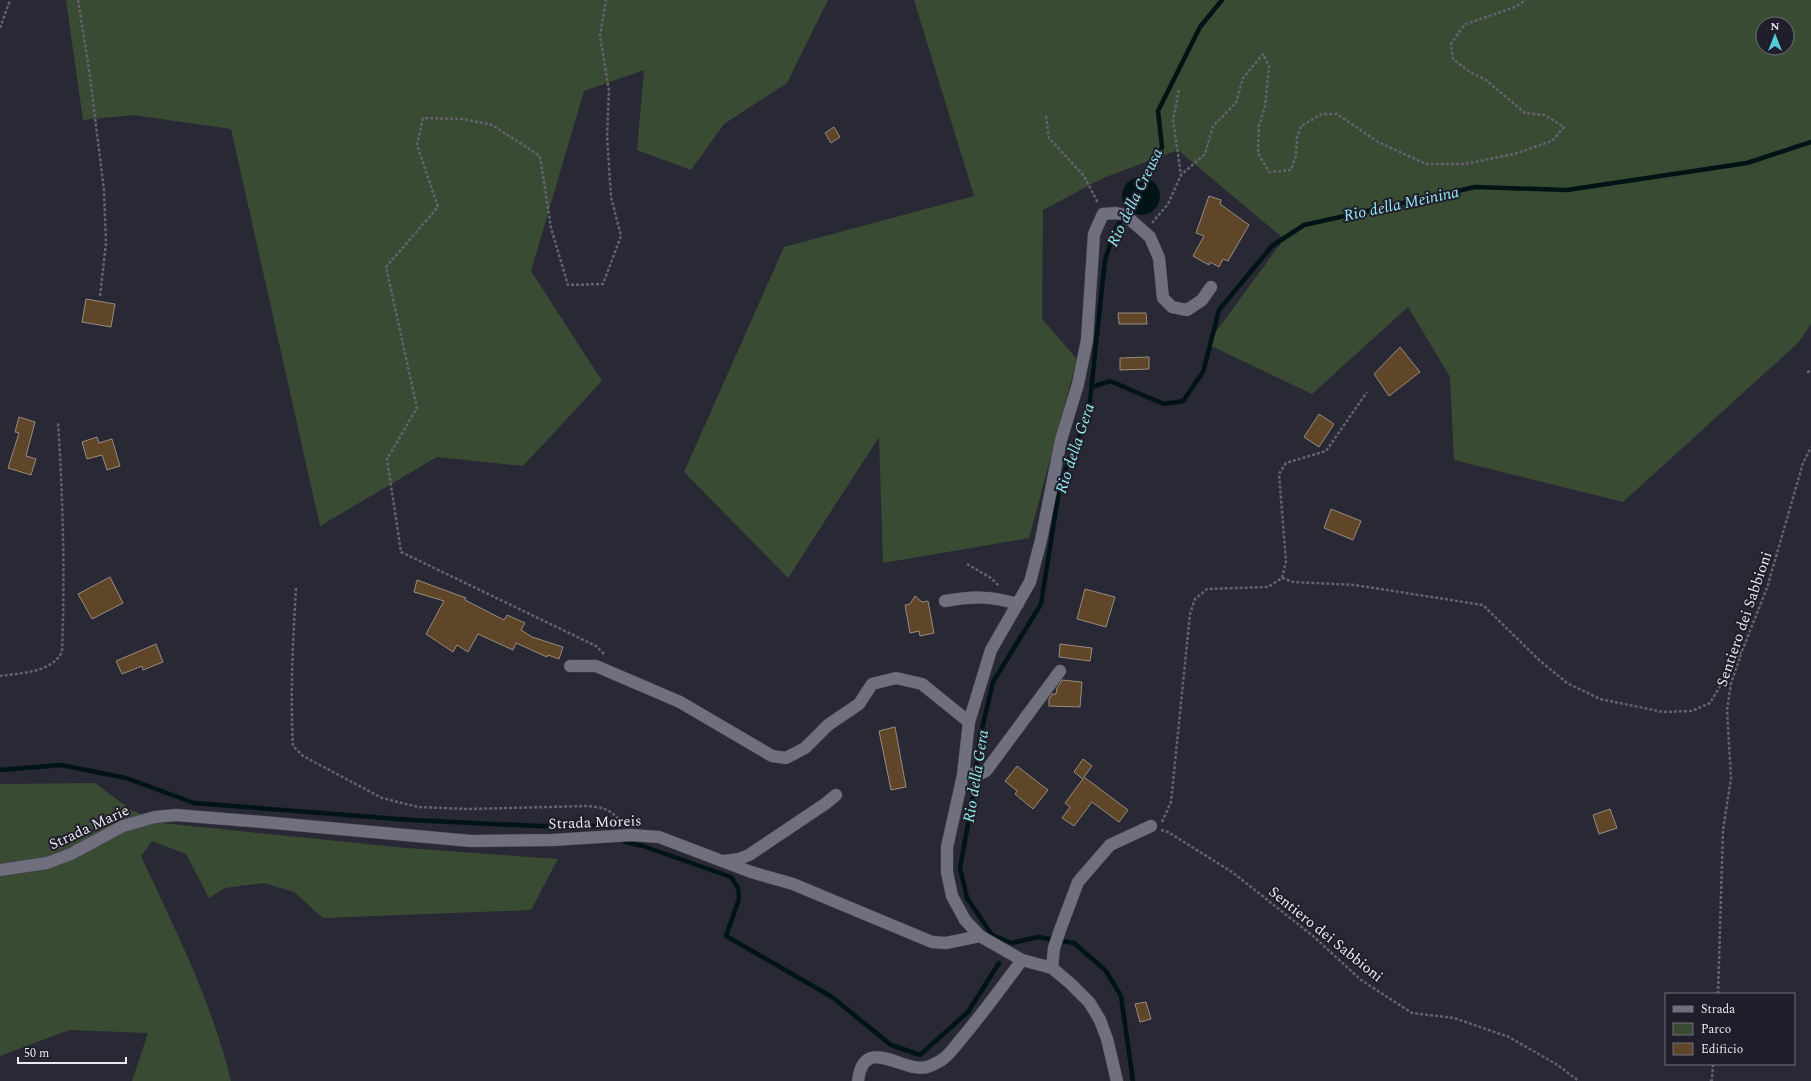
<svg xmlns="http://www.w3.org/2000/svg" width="1811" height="1081" font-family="Spectral,serif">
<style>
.green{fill:#3a4b33;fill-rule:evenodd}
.water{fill:#001416}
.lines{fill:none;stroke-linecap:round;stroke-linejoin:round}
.stream{stroke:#001416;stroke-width:4.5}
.building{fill:#604628;stroke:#988c7f}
.minor-casing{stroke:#46444f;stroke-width:13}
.path{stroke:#63626e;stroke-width:2.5;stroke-dasharray:3 2;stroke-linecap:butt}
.minor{stroke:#706f7e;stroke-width:12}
.labels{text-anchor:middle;stroke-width:4;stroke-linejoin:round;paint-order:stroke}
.street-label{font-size:15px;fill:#ebeaf2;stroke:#201e2a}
.water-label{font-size:16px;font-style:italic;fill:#91ebf0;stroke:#201e2a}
</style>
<rect width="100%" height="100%" fill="#292835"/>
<!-- green -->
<path class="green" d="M66,0H828L787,83L724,124L691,170L637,150L644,70L584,91L531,271L602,381L523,466L437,457L320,526L231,129L133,115L83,120Z
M914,0H1811V324L1799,342L1623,502L1454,460L1450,377L1408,307L1312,394L1207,344L1284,239L1178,150L1103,178L1043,210L1042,319L1077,359L1029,538L883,563L879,437L788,578L684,472L784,247L974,196ZM1763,24H1787V48H1763Z
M95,783L131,810L162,823L406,848L558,859L531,910L323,918L294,892L264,883L225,888L209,898L186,854L152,841L141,856C175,929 212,1002 231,1081H132L148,1033L69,1030L0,1056V784Z"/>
<!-- water -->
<path class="water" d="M1122 196a19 19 0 1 1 38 0a19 19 0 1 1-38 0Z"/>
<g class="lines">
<!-- stream -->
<path class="stream" d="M1144,183L1162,147L1158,111L1200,27L1222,0
M1125,215L1115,229L1105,260L1089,409L1060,484L1041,604L993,682L980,737L972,802L960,868L967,898L992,935L1012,943L1038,937L1074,943L1106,971L1121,996L1133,1081
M1092,387L1110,381L1164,404L1183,401L1203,372L1219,310L1272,246L1304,225L1475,187L1567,190L1747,163L1811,142
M0,770L61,765L126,778L194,803L411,820L538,826H618
M625,842L643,846L731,877L738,888L739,899L726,936L832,997L891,1045L920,1055L968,1012L999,963"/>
</g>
<!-- building -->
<path class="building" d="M834,127L840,137L831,143L825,133Z
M1209,196L1221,200L1220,204L1249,225L1228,261L1223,259L1219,267L1210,262L1209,265L1193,256L1204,236L1196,233Z
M86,299L115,304L111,327L82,322Z
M1118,313H1146L1147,324H1119Z
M1400,347L1420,372L1389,396L1374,374Z
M1149,357V369L1120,370V358Z
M1319,414L1334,424L1319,447L1304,437Z
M19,417L35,422L26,456L36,459L31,475L8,468L19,433L15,432Z
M97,437L99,443L112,439L120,466L107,470L102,455L87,459L82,442Z
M1331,509L1361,521L1353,540L1324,528Z
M110,577L123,603L92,619L78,594Z
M417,580L466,598L465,600L504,620L507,615L525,623L521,630L532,637L563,647L559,659L548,655L547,657L516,643L513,650L478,634L468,652L457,645L453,652L426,634L444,601L414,592Z
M1085,589L1115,597L1106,627L1077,619Z
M915,596L922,602L928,601L934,633L920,636L919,631L910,633L905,605L910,604Z
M156,644L163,662L143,670L142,666L122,674L116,661Z
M1060,644L1092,648L1090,661L1059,657Z
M1062,680L1082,682L1080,707L1049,706V699L1052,694H1056L1057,688Z
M895,727L906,787L891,790L879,731Z
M1083,759L1092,766L1084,777L1128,810L1119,822L1092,802L1074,826L1062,818L1070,807L1065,803L1083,779L1074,772Z
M1017,766L1048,790L1033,809L1015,794L1017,791L1005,781Z
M1610,809L1617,828L1599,834L1593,815Z
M1146,1002L1151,1019L1140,1022L1135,1004Z"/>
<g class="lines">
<defs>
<path id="minor" d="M945,601C973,596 991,596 1018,604
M570,666H596L680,702L772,756L786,758L805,748L828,725L859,704L872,684L896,678L922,684L969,722
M963,775L982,773L986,771L1060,671
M724,861L739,859L749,855L825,804L836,795
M0,870L47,863L71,854L123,826L155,817L176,815L263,822L471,841L553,840L631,835L659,837L751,872L793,884L932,942L946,943L980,936
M1052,968L1054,948L1060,930L1078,882L1110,845L1151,826
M858,1081C864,1031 906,1077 930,1066C934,1064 939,1062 943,1059C950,1054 956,1045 962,1038C983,1013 1002,987 1022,960
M1117,1081L1107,1039L1100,1020L1089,1002L1071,984L1052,968L1022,960L980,936L965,920L952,896L947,872V847L963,775L969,722L991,650L1030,582L1041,540L1061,440L1078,384L1087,340L1094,234L1103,214L1116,213L1125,215L1150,237L1159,258L1163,298L1172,307L1187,310L1202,300L1211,287"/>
</defs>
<!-- minor casing -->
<use href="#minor" class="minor-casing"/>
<!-- path -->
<path class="path" d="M78,0L89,69L104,190L106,243L100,296
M0,28L10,0
M1179,90L1173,120L1181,175
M1046,116L1049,138L1084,176L1098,203
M1152,223L1168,204L1181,175L1205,154L1213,126L1236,103L1243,78L1263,54L1269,66L1265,107L1259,125L1258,153L1269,172L1291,170L1296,155L1297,138L1301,126L1322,114H1337L1378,142L1426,164H1465L1514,154L1552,141L1564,127L1545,115L1525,113L1486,80L1470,72L1453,59L1451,44L1461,29L1466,24L1515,7L1526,0
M1807,372L1811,371
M967,564L991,578L999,586
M1282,578L1286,561L1279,474L1286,463L1326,451L1367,392
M296,588C293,640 290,693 293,746L303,756L382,798L418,807L467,809L589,806C606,808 611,810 622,823
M1742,651L1767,588L1803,463L1811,447
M604,654L596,646L401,552L387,459L417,408L386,267L438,207L417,145L423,118L463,119L492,125L540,156L551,228L568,285L603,284L621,236L611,197L607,136L609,91L600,35L606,0
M0,676C21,673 51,673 62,652C65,575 63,499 58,422
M1162,822L1171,802L1190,614L1195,599L1207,589L1268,587L1282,578L1293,582L1355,585L1483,605L1539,660L1567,683L1600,699L1663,712L1692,711L1710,703L1742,650
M1161,830L1168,832L1232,872L1313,936L1361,980L1412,1013L1454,1018L1509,1037L1556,1064L1579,1081
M1718,994L1723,830L1731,778L1727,710L1731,683L1741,655
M1710,1081L1712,1080L1713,1064"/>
<!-- minor -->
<use href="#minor" class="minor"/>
</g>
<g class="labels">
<!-- street labels -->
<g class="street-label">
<text transform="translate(1744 619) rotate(-71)" y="5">Sentiero dei Sabbioni</text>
<text transform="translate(595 822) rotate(-2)" y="5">Strada Moreis</text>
<text transform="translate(89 827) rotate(-25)" y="5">Strada Marie</text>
<text transform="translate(1326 934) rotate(39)" y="5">Sentiero dei Sabbioni</text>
</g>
<!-- water labels -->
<g class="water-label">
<text transform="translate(1134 197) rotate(-64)" y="6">Rio della Creusa</text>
<text transform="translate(1401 203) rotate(-12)" y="6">Rio della Meinina</text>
<text transform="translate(1074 448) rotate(-72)" y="6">Rio della Gera</text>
<text transform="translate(975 776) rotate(-81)" y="6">Rio della Gera</text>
</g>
</g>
<!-- legend -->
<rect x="1665" y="993" width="130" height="72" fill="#201e2a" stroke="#71707a"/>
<rect x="1673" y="1006" width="20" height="6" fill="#706f7e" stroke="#71707a"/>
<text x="1701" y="1013" font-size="12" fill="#ebeaf2">Strada</text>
<rect x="1673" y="1023" width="20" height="12" fill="#3a4b33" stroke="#71707a"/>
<text x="1701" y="1033" font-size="12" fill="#ebeaf2">Parco</text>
<rect x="1673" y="1043" width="20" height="12" fill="#604628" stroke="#71707a"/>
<text x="1701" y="1053" font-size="12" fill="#ebeaf2">Edificio</text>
<!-- north arrow -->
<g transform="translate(1775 36)"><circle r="19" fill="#201e2a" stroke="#71707a"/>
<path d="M0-3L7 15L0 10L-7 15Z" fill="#53cbdb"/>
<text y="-6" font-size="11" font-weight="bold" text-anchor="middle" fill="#ebeaf2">N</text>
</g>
<!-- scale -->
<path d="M18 1057v6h108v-6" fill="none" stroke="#ebeaf2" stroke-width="2"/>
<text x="24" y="1057" font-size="12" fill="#ebeaf2" stroke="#201e2a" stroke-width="3" paint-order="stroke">50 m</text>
</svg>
